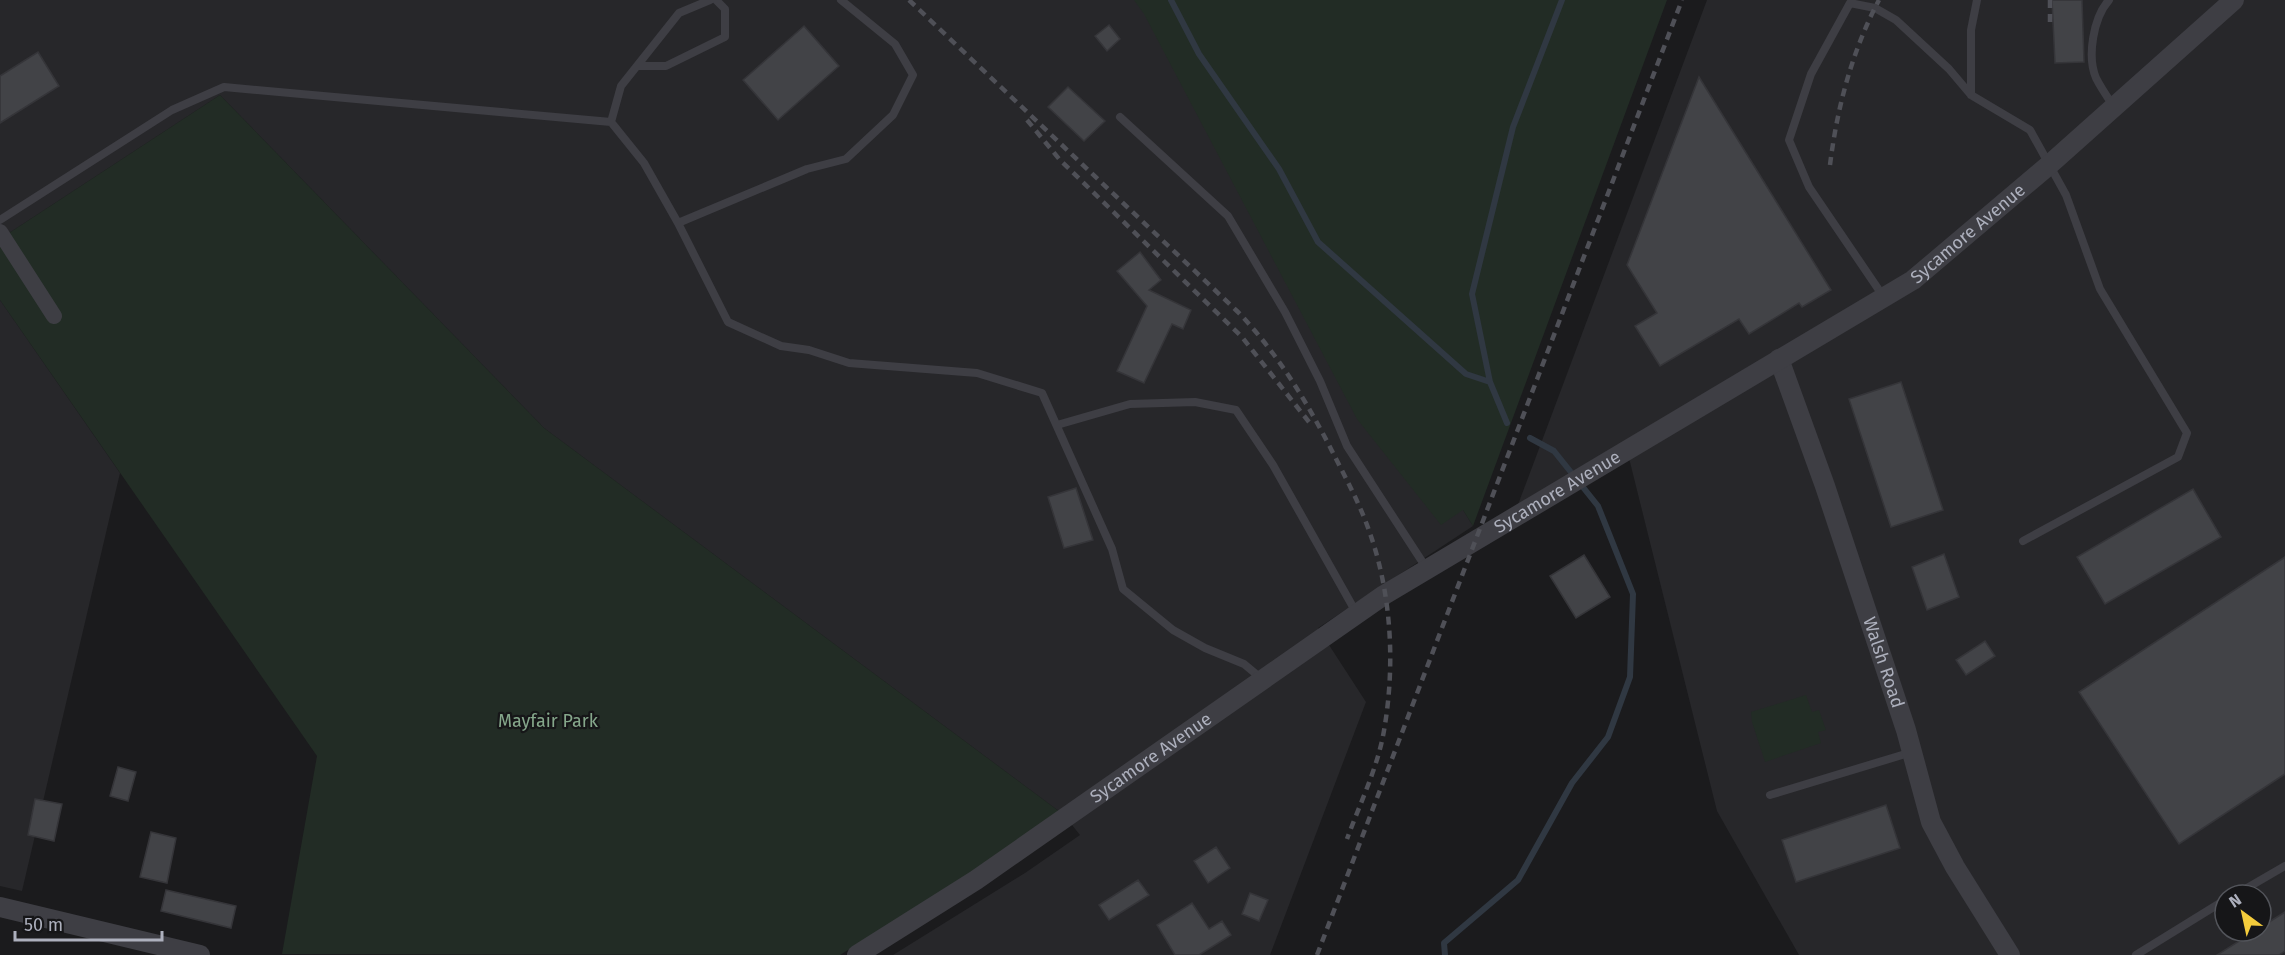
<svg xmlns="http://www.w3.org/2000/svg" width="2285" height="955" font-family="'Fira Sans',sans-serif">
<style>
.built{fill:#27272a;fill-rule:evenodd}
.green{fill:#222c25}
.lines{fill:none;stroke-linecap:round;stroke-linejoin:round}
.stream{stroke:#303842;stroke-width:6}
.building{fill:#424347;stroke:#353539;stroke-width:1.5}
.service{stroke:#3e3e44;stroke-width:8}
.minor{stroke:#3e3e44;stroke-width:16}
.tertiary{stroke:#3e3e44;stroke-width:20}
.rail{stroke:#4f5057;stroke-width:4.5;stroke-dasharray:8 6;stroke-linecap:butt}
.labels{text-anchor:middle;stroke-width:4.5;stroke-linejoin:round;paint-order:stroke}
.street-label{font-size:18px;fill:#adb0bd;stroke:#161618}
.park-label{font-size:18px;fill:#85a78b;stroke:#161618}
</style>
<rect width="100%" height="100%" fill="#1b1b1d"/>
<!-- built -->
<path class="built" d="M0,0H1146L1473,526L1318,628L1366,702L1270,955H893L1025,873L1080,835L1064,815L544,428L220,95L0,239Z
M1707,0H2285V955H1799L1717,811L1627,450L1513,518ZM2225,895H2261V931H2225Z
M0,300L120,473L22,891L0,886Z"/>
<!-- green -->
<path class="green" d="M1134,0H1667L1473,526L1463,510L1441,525L1357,419L1144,14Z
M220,95L544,428L1064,815L840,955L282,954L317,756L0,300V239Z
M1806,695L1812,712L1819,710L1826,730L1818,732L1821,743L1765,762L1752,722L1751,712Z"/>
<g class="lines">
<!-- stream -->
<path class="stream" d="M1171,0L1199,54L1279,169L1318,242L1466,374L1490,382
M1507,423L1490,382L1472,294L1513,127L1562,0
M1445,955L1444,943L1518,880L1572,783L1608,737L1630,677L1633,594L1598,506L1554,451L1530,438"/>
</g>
<!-- building -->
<path class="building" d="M2052,0H2082L2084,62L2055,63Z
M1109,25L1120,39L1107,51L1095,36Z
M804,26L839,66L778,120L743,80Z
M38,52L59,86L0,123V76Z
M1699,77L1831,290L1802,307L1799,303L1749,334L1739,319L1660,366L1635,326L1657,313L1627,265Z
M1068,87L1105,121L1084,141L1048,107Z
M1140,252L1161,280L1149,290L1191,310L1183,329L1172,324L1144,383L1117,371L1147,306L1117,271Z
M1901,382L1943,510L1891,527L1849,399Z
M1076,488L1093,540L1064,548L1048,497Z
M2193,489L2221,537L2105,604L2077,557Z
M1944,554L1959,597L1927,610L1912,567Z
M1584,555L1610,597L1576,618L1550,576Z
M2285,557V774L2179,844L2079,692Z
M1985,641L1995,656L1966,675L1956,660Z
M118,767L136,772L128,801L110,796Z
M35,799L62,804L54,841L28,835Z
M1886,805L1900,848L1796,882L1782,840Z
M151,832L176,838L167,883L140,877Z
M1216,847L1230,868L1208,883L1194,861Z
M1138,880L1149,895L1109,920L1099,905Z
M166,890L236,906L231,928L161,911Z
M1250,893L1268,900L1259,921L1242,914Z
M1192,903L1209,929L1222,921L1231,935L1199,955H1175L1157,925Z
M2285,912V951L2279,955H2217L2255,931H2261V927Z"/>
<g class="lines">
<!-- service -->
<path class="service" d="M2109,0C2093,18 2087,57 2096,78C2101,88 2108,98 2114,107
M639,66H666L725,37V9L716,0
M1971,95V30L1977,0
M1120,117L1228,216L1285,312L1320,381L1347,446L1427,569
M611,122L621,86L679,13L710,0
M0,220L172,110L224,87L611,122L644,163L678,223L728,322L781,346L809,350L849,363L977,373L1042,393L1112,549L1123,589L1173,630L1205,648L1244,664L1262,679
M678,223L807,169L846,159L893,115L913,75L895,44L841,0
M1883,296L1809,187L1789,140L1811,74L1850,3L1875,8L1896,20L1949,69L1971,95L2030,130L2066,195L2100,289L2187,433L2178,457L2023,541
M1057,425L1130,404L1195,402L1236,410L1273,465L1357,614
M1770,795L1912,752
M2235,895L2285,866
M2136,955L2225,900"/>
<!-- minor -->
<path class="minor" d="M0,232L54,316"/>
<!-- tertiary -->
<g class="tertiary">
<path id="s1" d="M1779,359L1825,486L1906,730L1931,822L1955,867L2010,955"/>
<path d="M0,907L200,955"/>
<path id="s2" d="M857,955L976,880L1384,595L1913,280L2049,165L2234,0"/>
</g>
<!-- rail -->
<path class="rail" d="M909,0L1238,312C1277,353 1304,397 1330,447C1343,473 1357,498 1367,525C1392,591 1396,667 1383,736C1376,771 1359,806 1347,839
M2050,0V25
M1027,120L1060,160L1242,337L1309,422
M1830,165C1837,108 1852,51 1879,0
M1317,955L1682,0"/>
</g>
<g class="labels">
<!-- street labels -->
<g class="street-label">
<text dy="6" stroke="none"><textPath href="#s2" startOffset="1326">Sycamore Avenue</textPath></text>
<text dy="6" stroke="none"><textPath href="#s2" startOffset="840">Sycamore Avenue</textPath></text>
<text dy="6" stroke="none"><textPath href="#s1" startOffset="321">Walsh Road</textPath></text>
<text dy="6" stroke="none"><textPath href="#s2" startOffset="354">Sycamore Avenue</textPath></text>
</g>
<!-- park labels -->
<g class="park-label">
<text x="548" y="727">Mayfair Park</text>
</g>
</g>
<!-- north arrow -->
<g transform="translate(2243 913) rotate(327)"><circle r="28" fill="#161618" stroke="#52545a" stroke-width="1.5"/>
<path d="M0-4.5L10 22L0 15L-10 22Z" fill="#f4cc3c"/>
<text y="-9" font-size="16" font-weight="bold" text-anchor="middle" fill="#adb0bd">N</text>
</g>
<!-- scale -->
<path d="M15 931v9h147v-9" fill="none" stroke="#adb0bd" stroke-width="3"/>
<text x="24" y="931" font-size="18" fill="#adb0bd" stroke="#161618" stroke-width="4.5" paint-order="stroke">50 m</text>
</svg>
